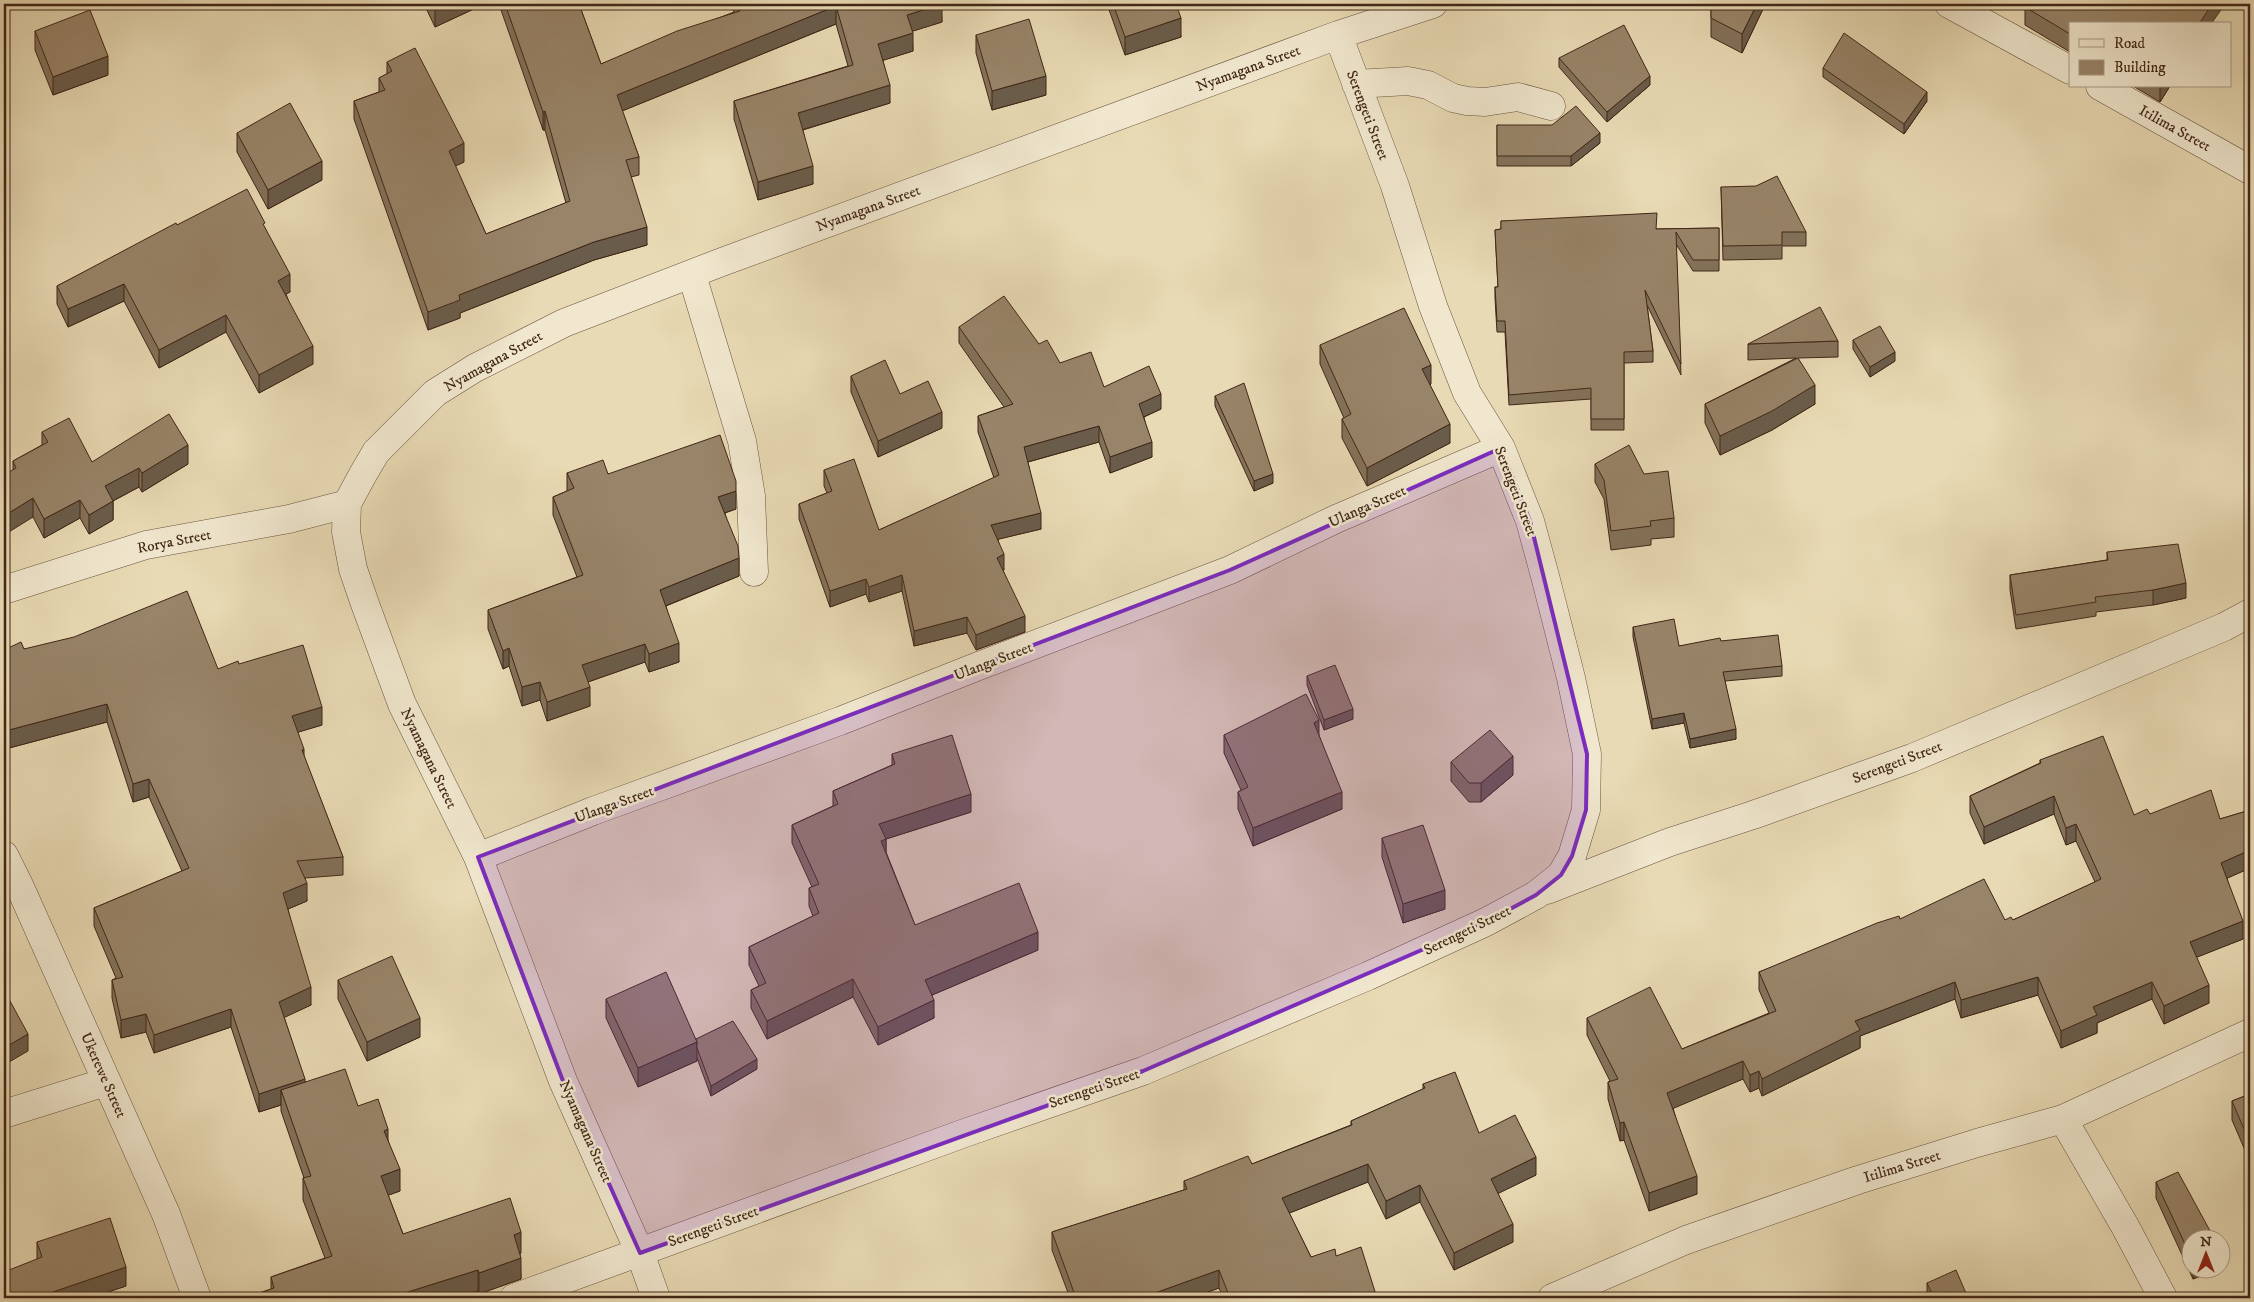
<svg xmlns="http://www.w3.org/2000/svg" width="2254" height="1302" font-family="'IM FELL DW Pica',serif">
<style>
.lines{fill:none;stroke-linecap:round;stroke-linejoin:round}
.minor-casing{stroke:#6b533e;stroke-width:29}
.minor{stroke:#f0e7ce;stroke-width:28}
.wall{fill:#83725a;stroke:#412617}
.shaded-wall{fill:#6a5c4a;stroke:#412617}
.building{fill:#988469;stroke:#412617}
.marked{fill:#7b2cbf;fill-opacity:0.2;stroke:#7b2cbf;stroke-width:4;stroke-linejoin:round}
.labels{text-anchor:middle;stroke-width:5;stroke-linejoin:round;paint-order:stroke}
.street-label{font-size:15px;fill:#412617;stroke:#f0e7ce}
</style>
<rect width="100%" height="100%" fill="#e8dab4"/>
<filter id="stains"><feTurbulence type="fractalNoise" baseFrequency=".004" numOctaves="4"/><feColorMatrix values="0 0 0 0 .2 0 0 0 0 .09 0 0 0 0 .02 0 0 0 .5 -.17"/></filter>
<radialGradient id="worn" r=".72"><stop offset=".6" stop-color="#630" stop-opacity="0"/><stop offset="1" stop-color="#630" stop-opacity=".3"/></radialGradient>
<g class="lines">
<defs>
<path id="minor" d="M1949,4L2070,70
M1356,84L1408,81L1428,85L1453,98L1467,101L1485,102L1518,97L1551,106
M2100,86L2250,170
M692,275L742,441L751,496L754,572
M4,590L146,545L289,519L347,504
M4,855L19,885L166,1214L197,1298
M478,857L593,811L840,721L976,667L1230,570L1336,519L1501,448
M1547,890L1670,842L1753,815L1912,758L2224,627L2250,613
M4,1114L106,1082
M2063,1119L2126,1228L2163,1298
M514,1298L962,1134L1143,1071L1368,976L1486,922L1536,895L1561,875L1572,856L1586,810L1587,754L1571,678L1545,576L1530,521L1501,448L1467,393L1433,306L1395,186L1338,35
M656,1298L640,1253L563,1081L478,857L402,704L365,604L353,569L346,532L347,504L362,476L376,452L435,393L475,368L564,323L722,262L1338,35L1433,4
M1552,1298L1686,1240L1858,1180L1977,1143L2063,1119L2250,1033"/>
</defs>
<!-- minor casing -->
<use href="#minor" class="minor-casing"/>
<!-- minor -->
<use href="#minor" class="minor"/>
</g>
<!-- wall -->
<path class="wall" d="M424,4H478V7L435,27Z
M501,4H579L601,64L734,12L733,9V4H941L942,22L912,31L913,51L883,60L890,103L803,130L813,184L758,200L734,119V101L848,66L836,24L622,111L639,157V175L631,177L647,245L594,260L460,313V318L428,330L354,119V101L379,92V78L387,74V62L464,162L455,166L486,234L566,203L545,130H543L501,10Z
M1107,4H1176L1181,37L1125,55Z
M1763,4V9L1742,53L1711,37V6Z
M2025,7L2070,24V52L2025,25Z
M35,31L108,75L53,95L35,50Z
M976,35L1046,95L992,110L976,53Z
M1559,58L1650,85L1607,122L1559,67Z
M1823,68L1927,101L1904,134L1823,77Z
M2133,86H2170L2160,102Z
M1497,125L1600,143L1571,166H1497Z
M237,133L322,180L268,209L237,152Z
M1721,187L1806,232V246H1782V259L1723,260Z
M1501,221L1656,229L1719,228V271H1693L1676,244L1681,375L1647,305L1653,351V362L1624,363V430H1591V399L1509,405L1505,332H1497L1495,298V287H1498L1495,230L1501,229Z
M177,225L265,228L290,292L286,294L313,364L259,393L226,332L159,368L124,301L68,327L57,304V286Z
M2250,261V283L2248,282V264Z
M959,327L1039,344L1060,363L1104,387L1161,409L1144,417L1152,457L1110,473L1099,442L1028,462L1041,529L998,539L1004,570H1003L1025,632L976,650L967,633L914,646L902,591L869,602L866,594L830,607L799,519V504L827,493L824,486V470L879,530L994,478L978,432V416L1004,407L959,343Z
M1853,340L1895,361L1870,377L1853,349Z
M1838,341V357L1798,358L1815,404L1772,430L1720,455L1705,423V404L1796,358L1748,360V344Z
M1320,345L1431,384L1430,385L1450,443L1367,486L1342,438V419L1344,418L1320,364Z
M851,376L900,394L942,428L878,457L851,392Z
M1215,396L1273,483L1254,491L1215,406Z
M42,432L92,462L188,464L142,492L139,487L113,501V520L89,534L80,518L44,538L33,517L13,470V461L42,445Z
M1595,464L1644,474L1674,518V537L1651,539V545L1611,550L1604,499L1595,482Z
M567,473L608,474L736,509L725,513L739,576L666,606L679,662L649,672L645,662L588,682L590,706L547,721L540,700L522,706L509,666L503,669L488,629V610L577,577L553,515V497L567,491Z
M2107,552L2186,598L2153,605L2096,612V616L2016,629L2010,590V575L2107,560Z
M1633,627L1679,646L1721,641L1782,666V676L1725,681L1736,739L1690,748L1684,723L1652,729L1633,637Z
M24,649L218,669L239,664L322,725L298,732L304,757L343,857V875L305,878L307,901L288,909L311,1005L284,1017L305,1082L358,1106L388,1140L400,1191L388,1195L403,1234L521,1253L520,1254L521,1279L479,1294L478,1291L454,1298H251V1296L271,1289V1277L325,1258L303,1200V1178H304L281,1111V1105L259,1112L231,1027L154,1053L146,1032L121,1038L112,998V980L116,978L94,926V908L182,871L149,797L133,802L107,722L9,748L4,728V650Z
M1307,676L1353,719L1324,730L1307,685Z
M1224,735H1319L1342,809L1253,846L1238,809V792L1241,790L1224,753Z
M892,754L971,812L886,839V852L915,925L1038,950L932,995L934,1018L878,1045L853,997L767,1039L751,1008V990L759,986L749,965V947L813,916L809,906V888L812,887L792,843V825L833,806V791L892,765Z
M2040,760L2134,815L2150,814L2220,819L2250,810V868L2227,878L2243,939L2196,957L2209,1003L2164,1024L2152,999L2097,1023V1033L2061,1048L2038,995L1961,1018L1955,999L1860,1036V1048L1762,1096L1759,1088L1750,1092L1743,1079L1673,1108L1697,1194L1649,1211L1624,1140L1620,1141L1608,1099V1082L1610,1081L1587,1035V1018L1682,1049L1769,1013L1759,990V972L1900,919L2013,920L2095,882L2076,841L2066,845L2054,814L1984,844L1970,813V796L2040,763Z
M1451,762L1513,775L1481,802H1469L1451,781Z
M1382,838L1445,909L1403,923L1382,857Z
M338,980L420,1037L367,1061L338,999Z
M606,999L696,1039L757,1069L711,1096L697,1058V1061L638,1087L606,1018Z
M1423,1084L1479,1133L1536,1175L1498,1193L1513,1242L1454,1270L1420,1202L1386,1219L1368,1182L1289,1213L1311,1257L1336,1256L1377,1298H1223L1219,1288L1191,1298H1070L1052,1250V1232L1184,1190V1181L1252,1164L1351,1125V1121L1423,1089Z
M2250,1094V1162L2232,1120V1101Z
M2156,1182L2192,1240V1270H2215L2193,1279L2156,1198Z
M37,1242L126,1286L90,1298H4L37,1259Z
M1927,1283L1968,1298H1927Z"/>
<!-- shaded-wall -->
<path class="shaded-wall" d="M444,4H478V7L435,27V8Z
M942,4V22L907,33V15Z
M1757,4H1763V9L1742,53V34Z
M2212,4H2225L2211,24H2199Z
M836,6V24L617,113V95Z
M1181,18V37L1125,55V37Z
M913,33V51L878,62V44Z
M108,56V75L53,95V77Z
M1046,76V95L992,110V91Z
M1650,76V85L1607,122V112Z
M890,85V103L798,131V113Z
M2160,86H2170L2160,102Z
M1927,92V101L1904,134V124Z
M545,111V130H543V112Z
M1600,133V143L1571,166V156Z
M464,143V162L449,169V151Z
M322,161V180L268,209V190Z
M813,166V184L758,200V182Z
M647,227V245L594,260L460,313V318L428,330V312L459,295L594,242Z
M290,274V292L278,298V281Z
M124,284V301L68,327V309Z
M226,315V332L159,368V350Z
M313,346V364L259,393V375Z
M1895,352V361L1870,377V367Z
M1431,365V384L1422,388V369Z
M1815,385V404L1772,430L1720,455V436Z
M1161,394V409L1139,419V404Z
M942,412V428L878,457V441Z
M1450,424V443L1367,486V468Z
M1099,426V442L1024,463V447Z
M1152,442V457L1110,473V457Z
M188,445V464L142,492V473Z
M139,468V487L105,505V486Z
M1273,474V483L1254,491V481Z
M736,491V509L718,515V497Z
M33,498V517L4,535V516Z
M80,500V518L44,538V519Z
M113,501V520L89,534V515Z
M1041,513V529L991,541V525Z
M1004,554V570L997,573V558Z
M739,558V576L660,608V590Z
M902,575V591L869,602V587Z
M866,579V594L830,607V591Z
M2186,583V598L2153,605V590Z
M1025,616V632L976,650V635Z
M967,617V633L914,646V631Z
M679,643V662L649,672V654Z
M645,644V662L582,684V665Z
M509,648V666L503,669V651Z
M540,682V700L522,706V687Z
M590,687V706L547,721V702Z
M107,704V722L9,748V730Z
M322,707V725L292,734V716Z
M1353,709V719L1324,730V720Z
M1684,713V723L1652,729V719Z
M1319,720V738L1314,723Z
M1736,729V739L1690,748V739Z
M304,749V767L302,750Z
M1513,756V775L1481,802V783Z
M149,779V797L133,802V784Z
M1342,792V809L1253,846V828Z
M971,794V812L886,839V857L881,859L879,824Z
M2054,796V814L1984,844V827Z
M2076,824V841L2066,845V828Z
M2250,850V868L2221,881V863Z
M307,883V901L283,911V893Z
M1445,890V909L1403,923V904Z
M2243,921V939L2190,960V942Z
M1038,932V950L925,998V980Z
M2038,977V995L1961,1018V1000Z
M853,979V997L767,1039V1021Z
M1955,982V999L1860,1036V1048L1762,1096V1079L1855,1021Z
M2152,982V999L2097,1023V1033L2061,1048V1031L2093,1007Z
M2209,985V1003L2164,1024V1006Z
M311,987V1005L279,1020V1002Z
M934,1000V1018L878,1045V1027Z
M231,1009V1027L154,1053V1035Z
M146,1014V1032L121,1038V1020Z
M420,1018V1037L367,1061V1042Z
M28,1034V1051L4,1065V1048Z
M697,1042V1061L638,1087V1068Z
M757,1059V1069L711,1096V1086Z
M1743,1061V1079L1667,1111V1093Z
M1759,1071V1088L1750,1092V1075Z
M305,1079V1097L281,1090V1105L259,1112V1094Z
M1624,1122V1140L1620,1141V1123Z
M388,1129V1150L384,1131Z
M1536,1157V1175L1491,1197V1179Z
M1368,1164V1182L1282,1216V1198Z
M400,1169V1191L381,1198V1176Z
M1697,1176V1194L1649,1211V1193Z
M1420,1185V1202L1386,1219V1201Z
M1513,1224V1242L1454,1270V1253Z
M521,1232V1253L514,1256V1235Z
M521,1258V1279L479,1294V1273Z
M126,1267V1286L90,1298H47V1294Z
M478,1270V1291L454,1298H395V1296Z
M1219,1270V1288L1191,1298H1141Z
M2193,1270H2215L2193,1279Z"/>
<!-- building -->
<path class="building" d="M433,4H444L435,8Z
M505,4H579L601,64L677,31L740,11L737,4H942L907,15L913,33L878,44L890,85L798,113L813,166L758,182L734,101L853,65L836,6L617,95L639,157L626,160L647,227L594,242L459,295L460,300L428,312L354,101L385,90L379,78L392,71L387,62L415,48L464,143L449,151L486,234L570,201L545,111L543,112Z
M1113,4H1176L1181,18L1125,37Z
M1712,4H1757L1742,34L1711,18V6Z
M2027,4H2212L2199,24H2070V34L2025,7Z
M90,10L108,56L53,77L35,31Z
M1029,19L1046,76L992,91L976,35Z
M1624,25L1650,76L1607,112L1559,58Z
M1844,33L1927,92L1904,124L1823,68Z
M290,103L322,161L268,190L237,133Z
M1576,106L1600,133L1571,156H1497V125H1552Z
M1777,176L1806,232H1782V245L1723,246L1721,187L1756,186Z
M247,189L265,223L263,224L290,274L278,281L313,346L259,375L226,315L159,350L124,284L68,309L57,286L176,223L177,225Z
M1657,213L1656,229L1719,228V260H1693L1676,232L1681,364L1645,290L1653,351L1624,352V419H1591V388L1509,395L1505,321H1497L1495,287H1498L1495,230L1501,229V221Z
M1004,296L1039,344L1047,340L1060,363L1091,352L1104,387L1149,366L1161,394L1139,404L1152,442L1110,457L1099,426L1024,447L1041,513L991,525L1004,554L997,558L1025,616L976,635L967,617L914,631L902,575L869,587L866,579L830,591L799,504L832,491L824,470L854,459L879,530L999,475L978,416L1013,404L959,327Z
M1820,307L1838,341L1748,344Z
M1404,308L1431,365L1422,369L1450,424L1367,468L1342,419L1351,414L1320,345Z
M1880,326L1895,352L1870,367L1853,340Z
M1798,358L1815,385L1772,411L1720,436L1705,404Z
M885,360L900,394L928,381L942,412L878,441L851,376Z
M1244,383L1273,474L1254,481L1215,396Z
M169,414L188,445L142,473L139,468L105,486L113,501L89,515L80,500L44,519L33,498L4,516V475L16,468L13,461L48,442L42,432L69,418L92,462Z
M720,435L736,481V491L718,497L738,546L739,558L660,590L679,643L649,654L645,644L582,665L590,687L547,702L540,682L522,687L509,648L503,651L488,610L583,575L553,497L574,488L567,473L603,460L608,474Z
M1629,445L1644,474L1668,471L1674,518L1650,521L1651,526L1611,531L1604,480L1595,464Z
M2178,544L2186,583L2153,590L2095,597L2096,602L2016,615L2010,575L2108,560L2107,552Z
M187,591L218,669L238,661L239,664L303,645L322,707L292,716L304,749L302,750L343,857L297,861L307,883L283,893L311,987L279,1002L305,1079L259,1094L231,1009L154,1035L146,1014L121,1020L112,980L123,977L94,908L189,868L149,779L133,784L107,704L9,730L4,710V650L21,642L24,649L74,637Z
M1674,619L1679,646L1720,638L1721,641L1778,635L1782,666L1723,672L1736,729L1690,739L1684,713L1652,719L1633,627Z
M1335,665L1353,709L1324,720L1307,676Z
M1306,694L1319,720L1314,723L1342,792L1253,828L1238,792L1248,787L1224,735Z
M1490,730L1513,756L1481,783H1469L1451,762Z
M952,735L971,794L879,824L886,839L881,841L915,925L1019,883L1038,932L925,980L934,1000L878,1027L853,979L767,1021L751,990L766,983L749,947L819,913L809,888L819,884L792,825L838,804L833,791L895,764L892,754Z
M2103,736L2134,815L2147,809L2150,814L2211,790L2220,819L2250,810V850L2221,863L2243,921L2190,942L2209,985L2164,1006L2152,982L2093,1007L2097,1015L2061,1031L2038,977L1961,1000L1955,982L1855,1021L1860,1030L1762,1079L1759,1071L1750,1075L1743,1061L1667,1093L1697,1176L1649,1193L1624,1122L1620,1123L1608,1082L1618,1079L1587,1018L1650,987L1682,1049L1776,1011L1759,972L1877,923L1899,916L1900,919L1984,879L2005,920L2011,917L2013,920L2101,879L2076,824L2066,828L2054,796L1984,827L1970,796L2041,763L2040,760Z
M1423,825L1445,890L1403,904L1382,838Z
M392,956L420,1018L367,1042L338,980Z
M666,972L697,1042L638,1068L606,999Z
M4,990L28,1034L4,1048Z
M733,1021L757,1059L711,1086L697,1048V1042L696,1039Z
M345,1069L358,1106L378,1099L388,1129L384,1131L400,1169L381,1176L403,1234L510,1198L521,1232L514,1235L521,1258L479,1273L478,1270L395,1296L396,1298H251V1296L274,1288L271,1277L332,1256L303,1178L311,1176L281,1090Z
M1455,1072L1479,1133L1515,1115L1536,1157L1491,1179L1513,1224L1454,1253L1420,1185L1386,1201L1368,1164L1282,1198L1311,1257L1335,1249L1336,1256L1361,1247L1377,1298H1230L1219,1270L1141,1298H1076L1052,1232L1187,1189L1184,1181L1248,1156L1252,1164L1352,1125L1351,1121L1425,1088L1423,1084Z
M2250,1094V1143L2232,1101Z
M2178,1172L2215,1240H2192V1259L2156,1182Z
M110,1218L126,1267L47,1294L49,1298H4V1272L42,1257L37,1242Z
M1956,1270L1968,1298H1934L1927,1283Z"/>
<!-- marked area -->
<path class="marked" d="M1501,448L1530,521L1587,754L1586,810L1572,856L1561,875L1536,895L1486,922L1143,1071L640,1253L563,1081L478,857L1230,570Z"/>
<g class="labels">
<!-- street labels -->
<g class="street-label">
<text transform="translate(1248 68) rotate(-20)" y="5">Nyamagana Street</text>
<text transform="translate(1368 115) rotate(69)" y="5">Serengeti Street</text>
<text transform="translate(2175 128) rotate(29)" y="5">Itilima Street</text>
<text transform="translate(868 208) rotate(-20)" y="5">Nyamagana Street</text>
<text transform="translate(493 361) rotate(-29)" y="5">Nyamagana Street</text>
<text transform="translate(1516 491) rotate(69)" y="5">Serengeti Street</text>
<text transform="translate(1367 506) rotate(-24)" y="5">Ulanga Street</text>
<text transform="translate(174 541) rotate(-11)" y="5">Rorya Street</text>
<text transform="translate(993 661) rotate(-21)" y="5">Ulanga Street</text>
<text transform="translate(429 758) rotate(64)" y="5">Nyamagana Street</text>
<text transform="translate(1897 762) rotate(-21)" y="5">Serengeti Street</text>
<text transform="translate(614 804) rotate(-20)" y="5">Ulanga Street</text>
<text transform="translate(1467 930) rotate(-26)" y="5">Serengeti Street</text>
<text transform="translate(104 1075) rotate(66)" y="5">Ukerewe Street</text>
<text transform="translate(1094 1088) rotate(-19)" y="5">Serengeti Street</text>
<text transform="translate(586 1131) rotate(66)" y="5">Nyamagana Street</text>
<text transform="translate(1902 1166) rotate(-17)" y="5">Itilima Street</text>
<text transform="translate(713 1226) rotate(-20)" y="5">Serengeti Street</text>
</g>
</g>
<!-- margin -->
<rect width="2254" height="1302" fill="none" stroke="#e8dab4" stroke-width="20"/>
<rect x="5" y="5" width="2244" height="1292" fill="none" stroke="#412617" stroke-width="2.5"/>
<rect x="10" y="10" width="2234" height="1282" fill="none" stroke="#412617"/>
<!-- legend -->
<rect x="2069" y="22" width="162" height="65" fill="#f0e7ce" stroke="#aa9a85"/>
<rect x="2079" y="39" width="25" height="8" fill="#f0e7ce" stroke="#aa9a85"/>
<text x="2114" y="48" font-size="15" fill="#412617">Road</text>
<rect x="2079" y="60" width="25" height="15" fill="#988469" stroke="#aa9a85"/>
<text x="2114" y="72" font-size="15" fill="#412617">Building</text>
<!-- north arrow -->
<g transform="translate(2206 1254)"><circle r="24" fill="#f0e7ce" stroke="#aa9a85"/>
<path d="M0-4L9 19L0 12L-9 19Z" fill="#8f2418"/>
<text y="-8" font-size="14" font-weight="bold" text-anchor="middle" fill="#412617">N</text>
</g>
<rect width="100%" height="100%" filter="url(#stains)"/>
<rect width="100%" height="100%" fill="url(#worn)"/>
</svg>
